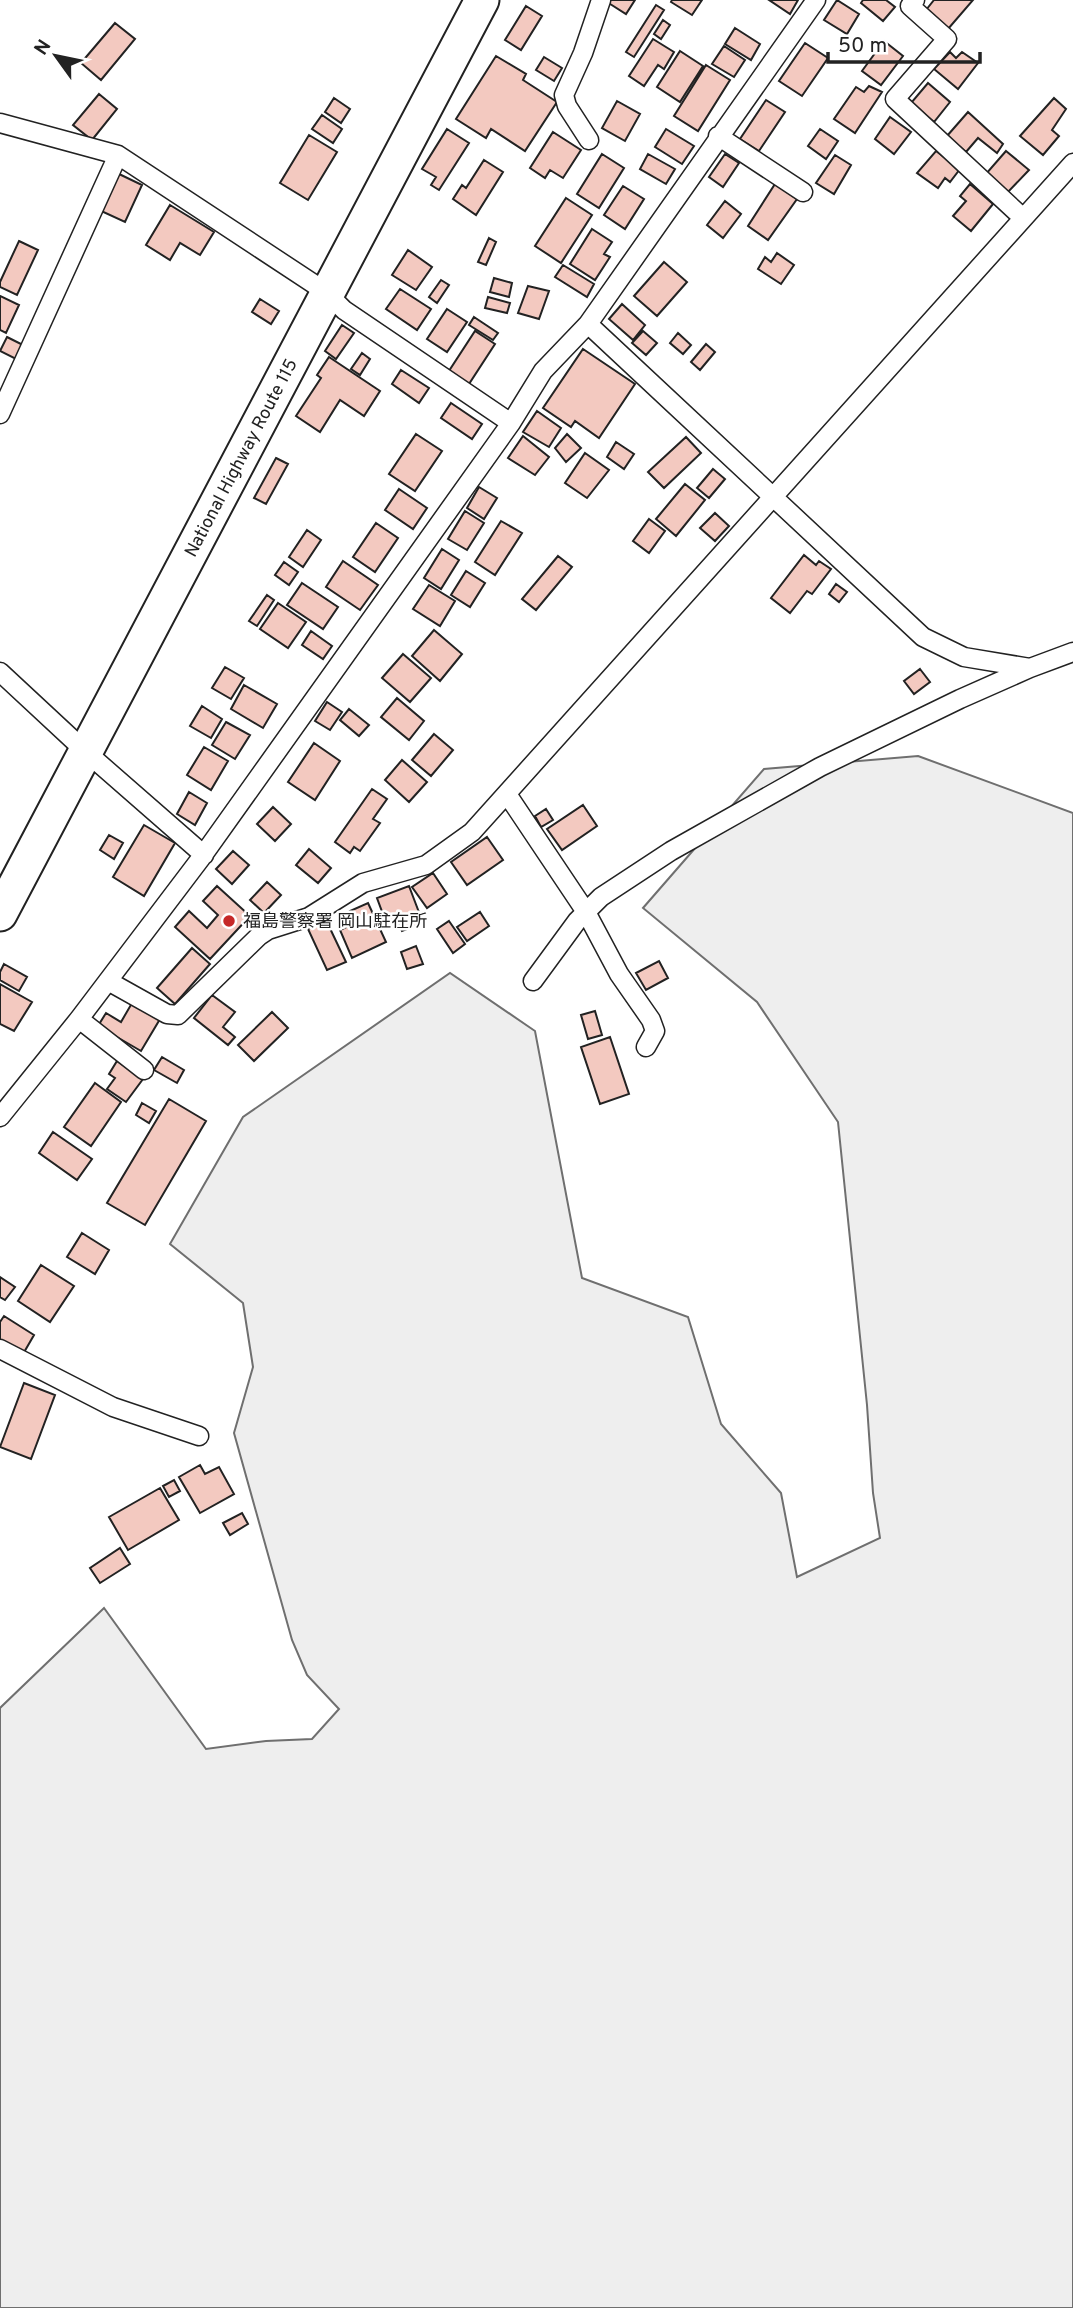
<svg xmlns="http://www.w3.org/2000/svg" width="1073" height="2308" font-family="Overpass,'Noto Sans JP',sans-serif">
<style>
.green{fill:#eee;stroke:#6f6f6f;stroke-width:2}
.building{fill:#f3c9c0;stroke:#222;stroke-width:2}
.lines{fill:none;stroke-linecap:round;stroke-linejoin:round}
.street-casing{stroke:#222;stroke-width:21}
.highway-casing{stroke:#222;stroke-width:37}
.street{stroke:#fff;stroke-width:18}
.highway{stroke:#fff;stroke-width:33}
.poi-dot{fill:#c62828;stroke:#fff;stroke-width:2.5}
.labels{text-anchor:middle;stroke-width:5;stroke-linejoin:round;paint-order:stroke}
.street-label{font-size:18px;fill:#222;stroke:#fff}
.poi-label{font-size:18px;fill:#222;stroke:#fff;text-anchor:start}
</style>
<rect width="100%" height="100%" fill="#fff"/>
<!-- green -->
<path class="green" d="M918,756L1073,813V2308H0V1708L104,1608L206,1749L266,1741L312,1739L339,1709L307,1675L292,1640L234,1433L253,1367L243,1303L170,1244L243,1117L450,973L535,1031L582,1278L688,1317L721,1424L781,1493L797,1577L880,1538L873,1493L867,1405L838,1122L757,1002L643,908L764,769Z"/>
<!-- building -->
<path class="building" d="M608,0H635L626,14L607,2Z
M672,0H702L692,15L671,2Z
M769,0H798L790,14Z
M837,0L859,14L847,34L824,20Z
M863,0H886L895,7L883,21L861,3Z
M934,0H973L948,29L926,10Z
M656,5L664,10L634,57L626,52Z
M526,6L542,16L521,50L505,40Z
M663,20L670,25L661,39L654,34Z
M115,23L135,39L101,80L81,63Z
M735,28L760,44L751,60L725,44Z
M653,39L674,52L664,69L658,65L644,86L629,76Z
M884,41L903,56L881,85L862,71Z
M805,43L828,58L802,96L779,81Z
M724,46L745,60L734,77L712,64Z
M680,51L703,66L680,102L657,87Z
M950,52L956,58L962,52L978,63L958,89L934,69Z
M496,56L526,74L523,80L557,102L525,151L491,129L486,138L456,119Z
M544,57L562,68L554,81L536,70Z
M706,65L730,80L698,131L674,116Z
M928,83L950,102L934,122L911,103Z
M869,86L882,92L855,133L834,119L856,87L864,92Z
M99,94L117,109L92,140L73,125Z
M334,98L350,109L341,123L325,112Z
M1054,98L1066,109L1052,130L1059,136L1043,155L1020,136Z
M766,100L785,112L759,151L740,139Z
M617,101L640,114L625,141L602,128Z
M968,112L1003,144L997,153L978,138L966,152L947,136Z
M322,115L342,129L333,143L312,129Z
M890,117L911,132L894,154L875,139Z
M447,129L469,143L439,190L431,185L436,177L422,169Z
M666,129L694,146L682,164L655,147Z
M820,129L838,141L826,159L808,146Z
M553,132L581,150L563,178L550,170L545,178L530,168Z
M309,135L337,152L308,200L280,183Z
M936,151L960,169L950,182L945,178L938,188L917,173Z
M1006,151L1029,170L1008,192L985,175Z
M602,154L624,168L599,208L577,194Z
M648,154L675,169L666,184L640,169Z
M725,154L739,163L723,187L709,177Z
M835,155L851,165L834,194L816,183Z
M484,160L503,172L476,215L453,199L462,185L466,188Z
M117,173L142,185L125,222L99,210Z
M775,184L797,199L768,240L748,226Z
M970,184L993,204L971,231L953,216L966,201L960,196Z
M623,186L644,199L625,229L604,215Z
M566,198L592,215L561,263L535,246Z
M725,201L741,214L723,238L707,225Z
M170,205L214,232L200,255L180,243L170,260L146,245Z
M592,229L612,242L604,254L610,257L595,280L570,264Z
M489,238L496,242L486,265L478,262Z
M19,241L38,250L17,295L0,287V282Z
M408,250L432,267L416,290L392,275Z
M777,253L794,265L781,284L758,269L765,257L771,262Z
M664,262L687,282L657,316L634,296Z
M563,265L594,284L587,297L555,277Z
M494,278L512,283L509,297L490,292Z
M441,280L449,285L437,303L429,297Z
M528,286L549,291L539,319L518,313Z
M400,289L431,309L417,330L386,309Z
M0,296L19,305L6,333L0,330Z
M488,297L510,303L507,313L485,308Z
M260,299L279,311L271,324L252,312Z
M622,304L645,325L633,340L609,319Z
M447,309L467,322L447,352L427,339Z
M474,317L498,333L493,340L469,325Z
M342,325L354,333L336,359L325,351Z
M475,331L495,344L467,387L447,374Z
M643,331L657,343L646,355L632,343Z
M678,333L691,345L683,354L670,343Z
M7,337L23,345L16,359L0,351Z
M706,344L715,352L700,370L691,362Z
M583,349L635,384L599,438L575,421L571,427L543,408Z
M362,353L370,359L360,375L351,369Z
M329,357L380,391L364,416L340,400L320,432L296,416L321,378L317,375Z
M401,370L429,388L419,403L392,384Z
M451,403L482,424L472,439L441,418Z
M537,411L561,428L549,447L523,432Z
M416,434L442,451L415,491L389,474Z
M567,434L581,448L566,462L555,448Z
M523,436L549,457L535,475L508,458Z
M686,437L701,453L664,488L648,472Z
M616,442L634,454L624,469L607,457Z
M585,453L609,470L587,498L565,483Z
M276,458L288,464L266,504L254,498Z
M713,469L725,479L709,498L697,488Z
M685,484L705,500L676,536L656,519Z
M479,487L497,498L484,519L467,508Z
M399,489L427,508L413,529L385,510Z
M465,511L484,523L467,550L448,539Z
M715,513L729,526L715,541L700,528Z
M649,519L665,531L649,553L633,541Z
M501,521L522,533L495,575L475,562Z
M376,523L398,538L375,572L353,557Z
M307,530L321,540L303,567L289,557Z
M442,549L459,560L441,589L424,578Z
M804,555L816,565L819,561L831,569L812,594L807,591L790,613L771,598Z
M558,556L572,567L536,610L522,599Z
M343,561L378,585L360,610L326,587Z
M284,562L298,572L289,585L275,575Z
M466,571L485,583L470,607L451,595Z
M302,583L338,607L323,629L287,605Z
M836,584L847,592L839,602L829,594Z
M429,585L455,601L440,626L413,609Z
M267,595L274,600L257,626L249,621Z
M278,603L306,622L288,648L260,629Z
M434,630L462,654L440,681L412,656Z
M311,631L332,646L323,659L302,645Z
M403,654L431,678L410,702L382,678Z
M225,667L244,678L231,699L212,688Z
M920,669L930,682L914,694L904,681Z
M244,685L277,704L263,728L231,709Z
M397,698L424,721L409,740L381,717Z
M327,702L342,712L330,730L315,721Z
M202,706L222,719L211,738L190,726Z
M349,709L369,725L359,736L340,720Z
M226,722L250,735L235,759L212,745Z
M434,734L453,750L431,776L412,760Z
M314,743L340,761L315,800L288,782Z
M204,747L228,761L211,790L187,775Z
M402,760L427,782L409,802L385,780Z
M372,789L387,799L373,819L380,823L360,851L354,847L350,853L335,842Z
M189,792L207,803L195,825L177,814Z
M583,805L597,826L562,850L547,829Z
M273,807L291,824L275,841L257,824Z
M546,809L553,820L541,827L535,816Z
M144,825L175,843L144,896L113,877Z
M109,835L123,843L114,859L100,850Z
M487,837L503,860L467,885L451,862Z
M309,849L331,868L318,883L296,865Z
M233,851L249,865L232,884L216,869Z
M433,873L447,894L427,908L412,887Z
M267,882L281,895L264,913L250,900Z
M217,886L250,916L210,959L175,927L189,911L207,928L218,915L203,901Z
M409,886L423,923L402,931L398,921L387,925L377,898Z
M368,903L386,942L352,958L340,930L355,923L350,911Z
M480,912L489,926L467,941L457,927Z
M326,920L346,962L327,970L308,929Z
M449,921L465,944L453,953L437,929Z
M416,946L423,964L407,969L401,952Z
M192,948L210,964L175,1004L157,988Z
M659,961L668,978L646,990L636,973Z
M4,964L27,977L19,991L0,980V972Z
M0,984L32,1002L14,1031L0,1024Z
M212,995L235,1012L223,1027L235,1037L228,1045L194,1018Z
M132,1003L160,1019L141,1051L98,1026L106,1013L121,1022Z
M595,1011L602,1035L588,1039L581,1015Z
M272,1012L288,1028L254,1061L238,1045Z
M610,1037L629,1094L600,1104L581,1047Z
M162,1057L184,1070L177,1083L154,1070Z
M117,1061L143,1079L126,1102L107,1089L115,1078L109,1074Z
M95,1083L121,1102L91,1146L64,1127Z
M169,1099L206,1121L145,1225L107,1203Z
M142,1103L156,1111L149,1123L136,1115Z
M53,1132L92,1159L77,1180L39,1153Z
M82,1233L109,1250L95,1274L67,1257Z
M41,1265L74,1286L50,1322L18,1301Z
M0,1277L15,1287L5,1300L0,1297Z
M4,1316L34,1335L23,1354L0,1340V1322Z
M24,1383L55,1395L31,1459L0,1447Z
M200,1465L205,1474L219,1467L234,1494L200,1513L179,1477Z
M174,1480L180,1491L169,1497L163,1486Z
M160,1488L179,1520L128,1550L109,1517Z
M242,1513L248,1524L230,1535L223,1523Z
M120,1548L130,1564L100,1583L90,1568Z"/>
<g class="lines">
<defs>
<path id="street" d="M915,0L910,6L947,39L895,99L1023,218
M0,123L118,155L326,292L344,310L511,423
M718,136L803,192
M589,140L567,106L564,95L583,53L601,0
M588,324L923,637L964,657L1030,668L1073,652
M0,414L118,155
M0,672L85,751L204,855
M507,794L586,912L619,974L651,1020L655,1031L646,1047
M108,981L167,1014L178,1015L259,936L268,930L309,917L363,883L426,865L472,832L1073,163
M533,981L577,921L601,897L671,851L820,767L960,699L1030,668
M79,1019L144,1070
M0,1117L79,1019L201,858L511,423L543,371L588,324L816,0
M0,1349L113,1407L199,1436"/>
<g id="highway">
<path id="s1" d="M0,914L482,0"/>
</g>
</defs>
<!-- street casing -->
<use href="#street" class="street-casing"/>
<!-- highway casing -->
<use href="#highway" class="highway-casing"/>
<!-- street -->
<use href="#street" class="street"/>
<!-- highway -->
<use href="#highway" class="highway"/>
</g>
<!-- markers -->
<circle class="poi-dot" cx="229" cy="921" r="7"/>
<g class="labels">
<!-- street labels -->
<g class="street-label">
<text dy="6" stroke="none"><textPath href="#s1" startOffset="516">National Highway Route 115</textPath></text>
</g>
<!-- poi labels -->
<g class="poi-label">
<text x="243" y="927">福島警察署 岡山駐在所</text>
</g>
</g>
<!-- north arrow -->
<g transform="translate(56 56) rotate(303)" stroke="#ffffff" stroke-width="5" paint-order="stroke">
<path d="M0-5L12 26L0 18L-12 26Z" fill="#222222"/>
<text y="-10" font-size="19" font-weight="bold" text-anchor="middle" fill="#222222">N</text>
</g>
<!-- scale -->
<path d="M828 52v10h152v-10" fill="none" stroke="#222222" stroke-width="3.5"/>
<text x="838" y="52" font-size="21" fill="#222222" stroke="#ffffff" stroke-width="5" paint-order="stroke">50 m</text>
</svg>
